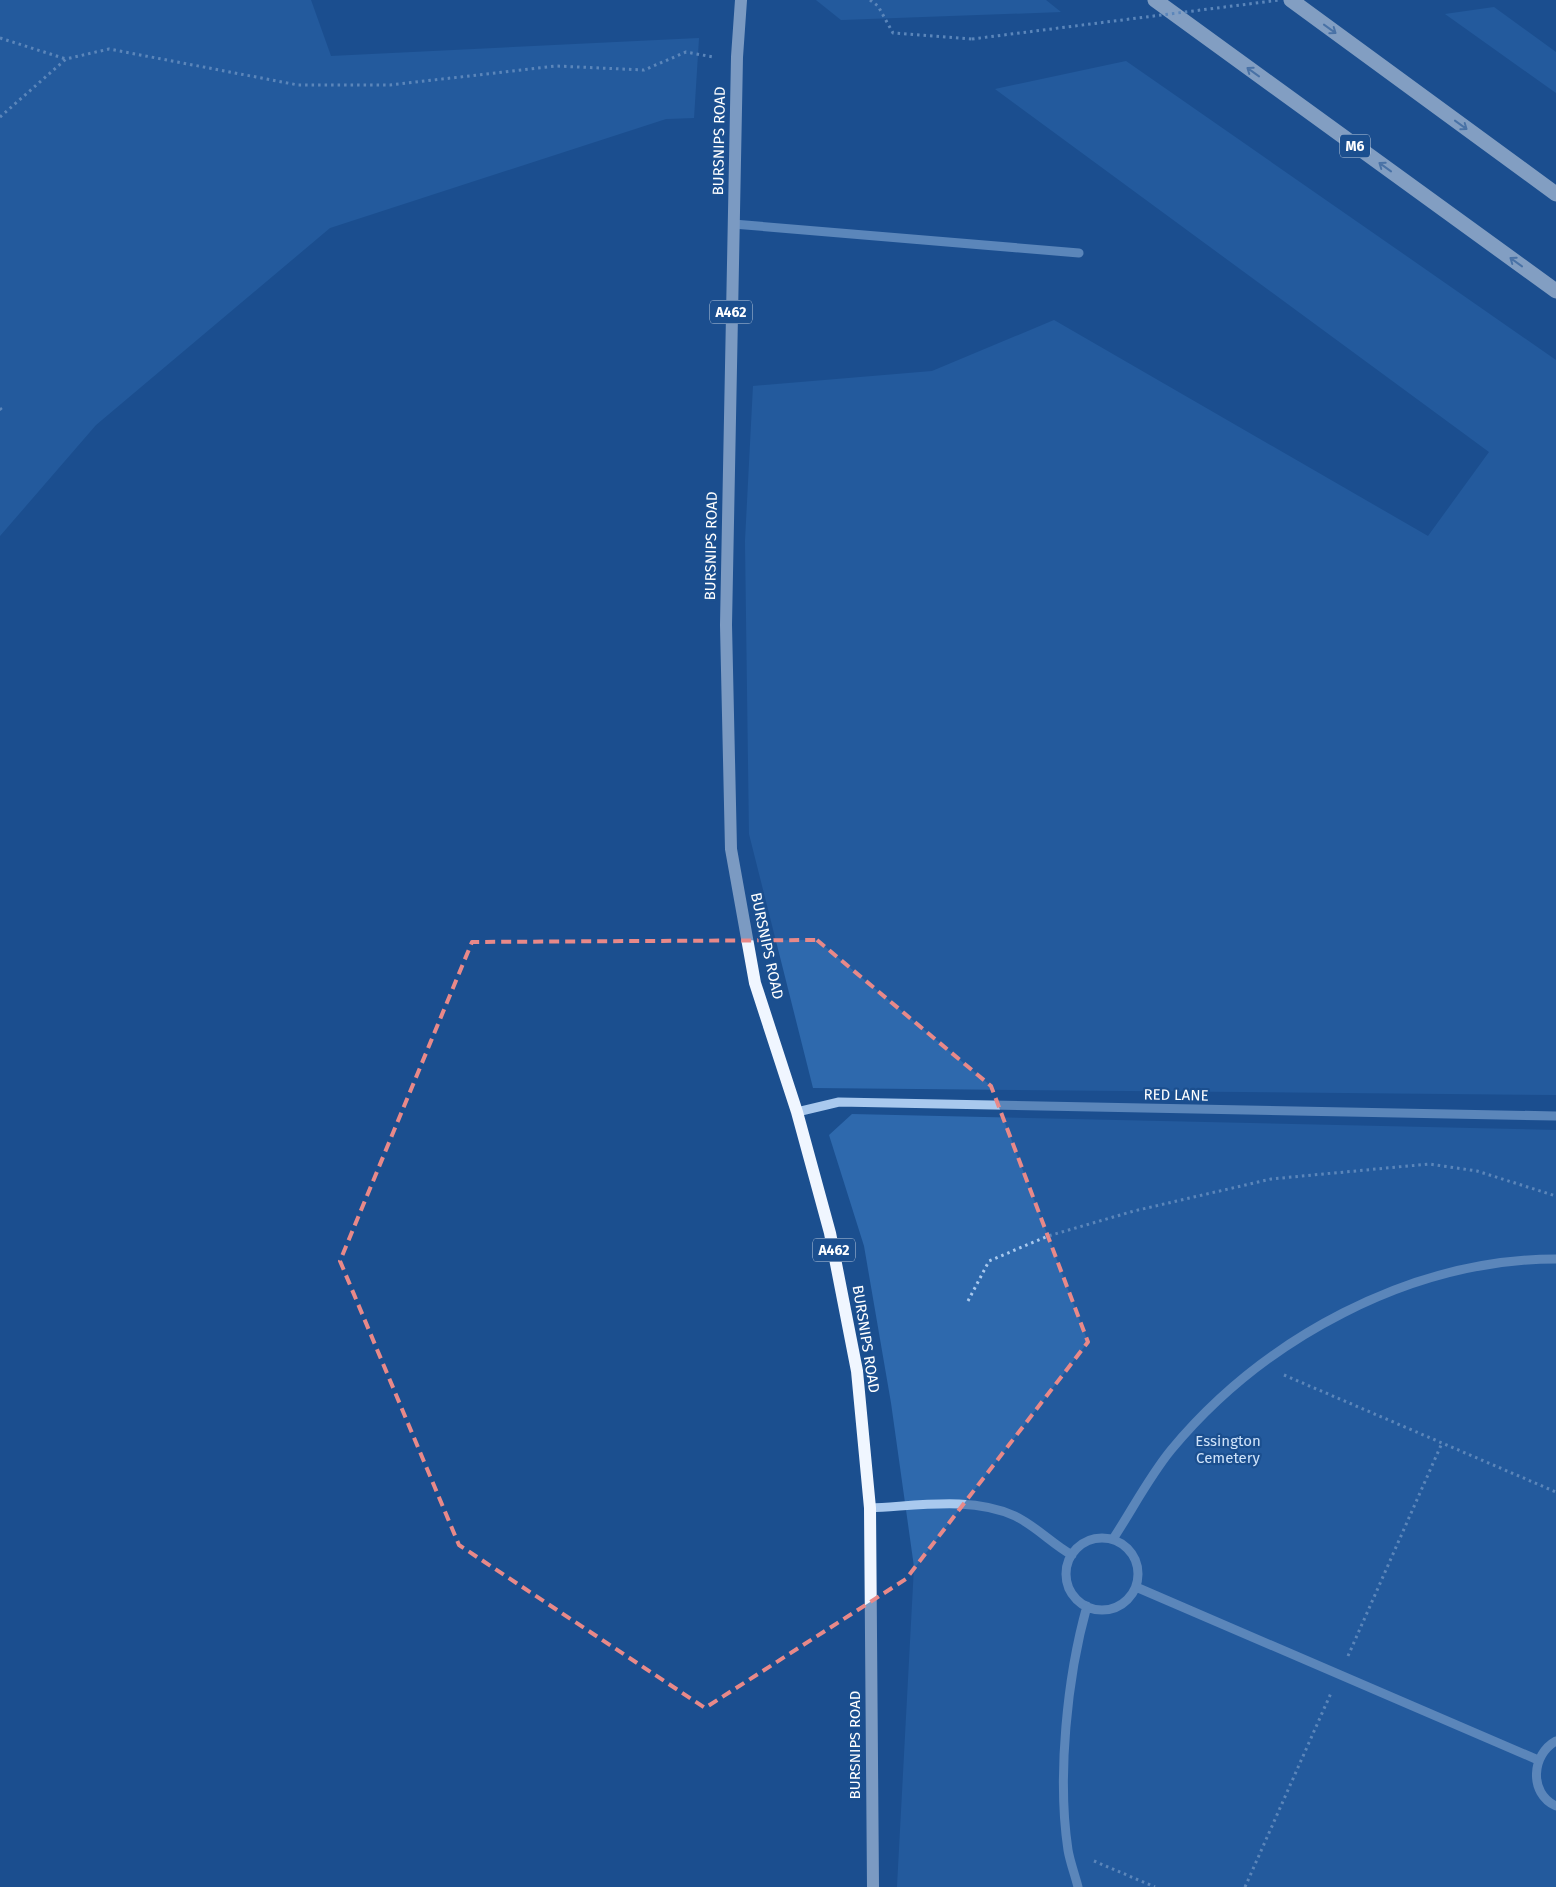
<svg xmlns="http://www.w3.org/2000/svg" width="1556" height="1887" font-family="'Fira Sans',sans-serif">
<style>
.green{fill:#2e69ad}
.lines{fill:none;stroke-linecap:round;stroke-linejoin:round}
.path{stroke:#a9c9ee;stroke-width:3;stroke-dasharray:2.5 4;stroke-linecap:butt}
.minor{stroke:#a9c9ee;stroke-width:9}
.major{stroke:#f0f6ff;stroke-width:12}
.highway{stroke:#fff;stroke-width:15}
.path-bridge{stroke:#a9c9ee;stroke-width:3;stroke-dasharray:2.5 4;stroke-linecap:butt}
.oneway{stroke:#829ec1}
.marked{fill:none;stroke:#e88989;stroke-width:4;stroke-dasharray:10 6;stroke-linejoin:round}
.labels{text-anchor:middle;stroke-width:4.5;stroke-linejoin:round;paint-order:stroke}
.shield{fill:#1b4f8f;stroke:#bbcadd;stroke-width:1}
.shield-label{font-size:14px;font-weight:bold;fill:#fff}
.street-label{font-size:15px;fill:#fff;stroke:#1b4f8f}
.park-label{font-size:15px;fill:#cfe3fa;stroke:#1b4f8f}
</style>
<rect width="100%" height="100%" fill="#1b4f8f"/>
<!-- green -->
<path class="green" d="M0,0H311L331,56L699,38L694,118L666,119L330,228L96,425L0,536Z
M816,0H1046L1061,12L841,20Z
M1494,7L1556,52V93L1445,14Z
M1126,61L1556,360V1095L813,1088L749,834L745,541L753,386L932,371L1054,320L1428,536L1489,452L995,89Z
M852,1114L1556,1130V1887H897L914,1567L891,1403L864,1246L829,1135Z"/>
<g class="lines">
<!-- path -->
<path class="path" d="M870,0L878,6L893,33L972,39
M0,38L66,59
M0,117L66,59L109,49L298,85H390L556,66L644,70L686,52L713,57
M0,408L3,412
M968,1301L989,1261L1048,1236L1134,1211L1271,1179L1429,1164L1477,1171L1556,1196
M1284,1375L1556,1492
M1348,1656L1442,1443
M1094,1861L1155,1887
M1245,1887L1331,1693"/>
<!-- minor -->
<path class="minor" d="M733,224L1079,253
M797,1112L839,1102L1556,1116
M870,1508C917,1506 972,1496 1015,1516C1036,1526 1052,1544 1072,1555
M1066 1574a36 36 0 1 1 72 0a36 36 0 1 1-72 0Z
M1113,1539C1132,1510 1149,1477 1171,1450C1263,1339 1410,1259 1556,1259
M1136,1587L1538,1760
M1556,1741C1532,1754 1528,1793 1556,1806
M1078,1887C1075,1875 1070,1862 1068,1850C1057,1777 1067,1677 1087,1606"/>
<!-- major -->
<path class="major" d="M741,0L737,57L726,625L731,849L755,983L797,1112L830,1233L857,1371L870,1508L873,1887"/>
<!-- highway -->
<path class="highway" d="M1155,0L1556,291
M1291,0L1556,194"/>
<!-- path-bridge -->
<path class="path-bridge" d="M972,39L1280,0"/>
</g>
<!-- one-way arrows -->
<defs><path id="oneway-shaft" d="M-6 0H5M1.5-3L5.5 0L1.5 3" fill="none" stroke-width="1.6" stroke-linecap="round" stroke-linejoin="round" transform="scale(1.25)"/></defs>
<g class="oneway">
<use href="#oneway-shaft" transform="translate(1330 29) rotate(36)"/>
<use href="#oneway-shaft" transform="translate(1253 72) rotate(-144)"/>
<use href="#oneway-shaft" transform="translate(1461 125) rotate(36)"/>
<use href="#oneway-shaft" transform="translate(1385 167) rotate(-144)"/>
<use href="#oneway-shaft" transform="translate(1516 262) rotate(-144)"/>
</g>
<!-- marked area -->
<path d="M0 0H1556V1887H0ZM817,940L991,1086L1088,1342L906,1579L705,1708L459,1545L340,1261L472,942Z" fill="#1b4f8f" fill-opacity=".55" fill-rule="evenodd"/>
<path class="marked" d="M817,940L991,1086L1088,1342L906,1579L705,1708L459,1545L340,1261L472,942Z"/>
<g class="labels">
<!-- shield labels -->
<g class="shield">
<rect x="1340" y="134.5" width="30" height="23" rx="4"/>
<rect x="710" y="300.5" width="42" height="23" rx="4"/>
<rect x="813" y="1238.5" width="42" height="23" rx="4"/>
</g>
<g class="shield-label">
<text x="1355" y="151">M6</text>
<text x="731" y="317">A462</text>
<text x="834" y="1255">A462</text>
</g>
<!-- street labels -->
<g class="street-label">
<text transform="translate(719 141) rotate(-89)" y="5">BURSNIPS ROAD</text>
<text transform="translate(711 546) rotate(-89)" y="5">BURSNIPS ROAD</text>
<text transform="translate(767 946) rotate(78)" y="5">BURSNIPS ROAD</text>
<text transform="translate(1176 1095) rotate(1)" y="5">RED LANE</text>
<text transform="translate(866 1339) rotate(81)" y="5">BURSNIPS ROAD</text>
<text transform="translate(855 1745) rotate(-90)" y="5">BURSNIPS ROAD</text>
</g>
<!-- park labels -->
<g class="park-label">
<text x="1228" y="1446">Essington<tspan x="1228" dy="17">Cemetery</tspan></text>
</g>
</g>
</svg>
